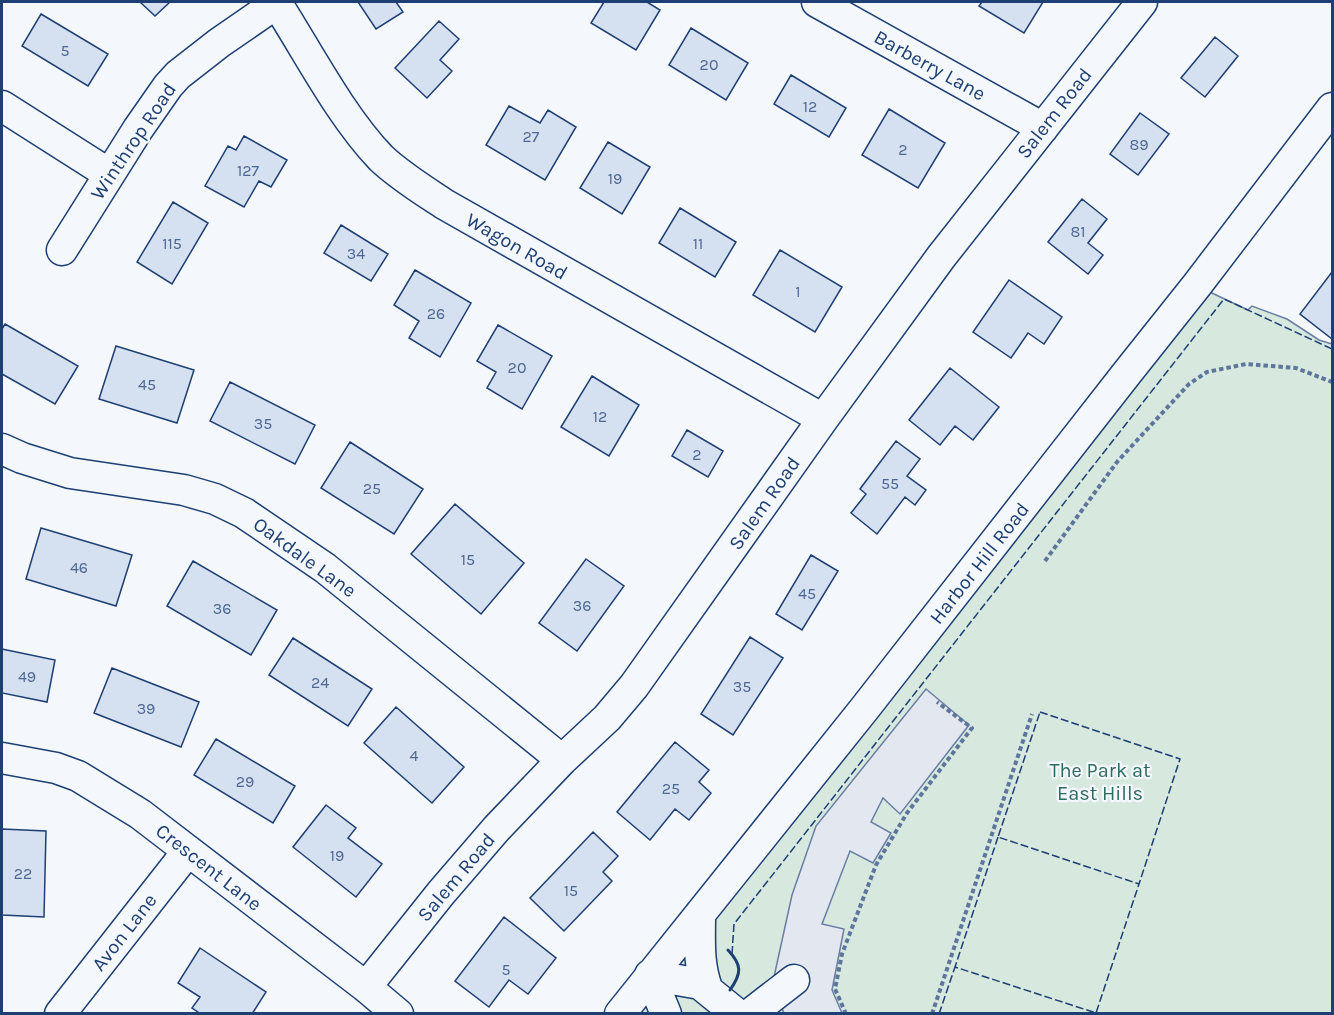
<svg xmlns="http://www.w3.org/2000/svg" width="1334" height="1015" font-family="Karla,sans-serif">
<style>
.green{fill:#d7e8df;stroke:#687fa3;stroke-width:1.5}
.parking{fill:#e3e8f0;stroke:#687fa3;stroke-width:1.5}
.building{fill:#d5e0f0;stroke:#1d3f73;stroke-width:1.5}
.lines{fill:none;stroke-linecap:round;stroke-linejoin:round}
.minor-casing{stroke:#1d3f73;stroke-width:33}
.path{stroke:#5e769c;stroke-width:4;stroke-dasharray:4.5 3;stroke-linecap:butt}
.minor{stroke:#f4f7fb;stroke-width:30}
.fence{stroke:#1d3f73;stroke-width:1.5;stroke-dasharray:8 3;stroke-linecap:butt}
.wall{stroke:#1d3f73;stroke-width:3}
.labels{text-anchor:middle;stroke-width:4.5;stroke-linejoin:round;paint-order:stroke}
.number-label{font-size:16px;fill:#4b6792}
.street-label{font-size:20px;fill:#1d3f73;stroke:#f4f7fb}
.park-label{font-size:20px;fill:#2c6c60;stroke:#f4f7fb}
</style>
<rect width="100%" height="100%" fill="#f4f7fb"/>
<!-- green -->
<path class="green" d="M1197,286L1248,310L1252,306L1287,319L1319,340L1332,344V1013L620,1014Z"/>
<!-- parking -->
<path class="parking" d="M926,689L969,725L900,814L883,798L871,822L891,833L873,863L850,851L822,924L844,929L832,990L842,1013H784L772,986L792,895L816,826Z"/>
<!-- building -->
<path class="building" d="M140,2H170L155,16Z
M358,2H396L403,12L376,29Z
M604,2H647L660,10L636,50L591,23Z
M982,2H1043L1024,33L979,6Z
M41,14L108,54L88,86L22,46Z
M439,21L459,39L440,60L452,71L427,98L395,68Z
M691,28L748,63L726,100L669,65Z
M1215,37L1238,56L1205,97L1181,78Z
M791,75L846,108L829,137L774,104Z
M509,106L540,123L548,110L576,127L545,180L486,145Z
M889,109L945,143L918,188L862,155Z
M1140,113L1169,134L1138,175L1110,154Z
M244,136L287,160L271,187L259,181L244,207L205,186L228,146L236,150Z
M608,142L650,167L622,214L580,188Z
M1082,199L1107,219L1088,243L1103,255L1088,274L1048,242Z
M173,202L208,223L172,284L137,262Z
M680,208L736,242L715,277L659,243Z
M341,225L388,254L371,281L324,253Z
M780,250L842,287L815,332L753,295Z
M415,270L471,303L440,357L409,338L419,321L394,305Z
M1332,272V339L1300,314Z
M1009,280L1062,317L1044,344L1028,333L1011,358L973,332Z
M5,324L78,366L55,404L2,374V329Z
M498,325L552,356L522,409L487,388L496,372L477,361Z
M116,346L194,370L177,423L99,399Z
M950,368L999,407L973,440L955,426L940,445L909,420Z
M592,376L639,405L609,456L561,427Z
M230,382L315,425L295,464L210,421Z
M687,430L723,451L708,477L672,456Z
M896,441L920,459L907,476L926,490L915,505L905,497L877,534L851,513L866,494L860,489Z
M350,442L423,489L394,534L321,488Z
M455,504L524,563L481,614L411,554Z
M41,528L132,555L116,606L26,579Z
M811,555L838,571L802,630L776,614Z
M586,559L624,586L577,651L539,623Z
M193,561L277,610L251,655L167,606Z
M750,637L783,658L733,735L701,714Z
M293,638L372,689L348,726L269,675Z
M2,649L55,660L47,702L2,693Z
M112,668L199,702L181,747L94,713Z
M396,707L464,767L432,803L364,743Z
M216,739L295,786L273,823L194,775Z
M675,742L709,770L699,782L711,793L689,820L675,809L650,840L617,812Z
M326,805L356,828L348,838L382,864L356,897L293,847Z
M2,829L46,831L44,917L2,915Z
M593,832L618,856L603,872L612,881L564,931L530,898Z
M504,917L556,958L528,994L509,980L489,1007L455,981Z
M200,948L266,992L252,1014H201L192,1008L200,997L178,983Z"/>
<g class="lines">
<defs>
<path id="minor" d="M276,2C308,52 340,115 381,158C400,176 423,190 444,204L823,419
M817,2L1043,128
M2,106L109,174
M62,250L138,129L168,86L178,75L219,43L277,3
M2,449L22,458L70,473L184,490L215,499L244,513L325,568L562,760
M2,758L56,768L78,776L140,814L366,987L398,1014
M700,914C700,941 698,963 707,988
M650,975L700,984L737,1014
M650,975L666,1014
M366,987L441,893L497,828L562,760L607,718L634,686L823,419L941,257L1142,2
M60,1014L188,851
M620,1014L865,708L1127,373L1197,285L1332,108
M750,1014L794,980"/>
</defs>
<!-- minor casing -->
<use href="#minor" class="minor-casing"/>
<!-- path -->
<path class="path" d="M1045,561L1117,462L1189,384L1207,372L1246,364L1296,368L1332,382
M846,1014L835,989L842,954L876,865L907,813L972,728L937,702
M932,1014L1032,714"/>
<!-- minor -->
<use href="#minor" class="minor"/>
<!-- fence -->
<path class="fence" d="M1040,712L1180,759L1139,884L998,837Z
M998,837L955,967L1096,1013L1139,884
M732,954L734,924L1224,299L1332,349
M939,1014L955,967"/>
<!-- wall -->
<path class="wall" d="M728,950C742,965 742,973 730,990"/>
</g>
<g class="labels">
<!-- number labels -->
<g class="number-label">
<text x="65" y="56">5</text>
<text x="709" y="70">20</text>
<text x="810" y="112">12</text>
<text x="531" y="142">27</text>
<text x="1139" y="150">89</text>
<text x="903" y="155">2</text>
<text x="248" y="176">127</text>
<text x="615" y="184">19</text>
<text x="1078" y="237">81</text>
<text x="172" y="249">115</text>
<text x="698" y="249">11</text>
<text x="356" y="259">34</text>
<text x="798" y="297">1</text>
<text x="436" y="319">26</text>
<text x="517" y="373">20</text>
<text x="147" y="390">45</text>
<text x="600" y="422">12</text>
<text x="263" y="429">35</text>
<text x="697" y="460">2</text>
<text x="890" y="489">55</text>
<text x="372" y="494">25</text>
<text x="468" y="565">15</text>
<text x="79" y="573">46</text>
<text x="807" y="599">45</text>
<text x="582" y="611">36</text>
<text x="222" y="614">36</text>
<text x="27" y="682">49</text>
<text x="320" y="688">24</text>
<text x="742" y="692">35</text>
<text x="146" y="714">39</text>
<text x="414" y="761">4</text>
<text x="245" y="787">29</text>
<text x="671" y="794">25</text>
<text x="337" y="861">19</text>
<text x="23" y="879">22</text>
<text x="571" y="896">15</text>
<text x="506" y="975">5</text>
</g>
<!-- street labels -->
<g class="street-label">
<text transform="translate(930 65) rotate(29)" y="7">Barberry Lane</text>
<text transform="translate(1054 113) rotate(-52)" y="7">Salem Road</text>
<text transform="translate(133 141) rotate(-56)" y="7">Winthrop Road</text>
<text transform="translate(517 246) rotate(30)" y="7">Wagon Road</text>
<text transform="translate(764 503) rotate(-55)" y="7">Salem Road</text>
<text transform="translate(305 557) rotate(36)" y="7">Oakdale Lane</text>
<text transform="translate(979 563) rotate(-52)" y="7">Harbor Hill Road</text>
<text transform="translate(209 867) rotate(38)" y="7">Crescent Lane</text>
<text transform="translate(456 877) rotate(-50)" y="7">Salem Road</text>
<text transform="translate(124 932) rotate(-52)" y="7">Avon Lane</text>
</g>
<!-- park labels -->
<g class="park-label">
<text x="1100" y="777">The Park at<tspan x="1100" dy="23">East Hills</tspan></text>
</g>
</g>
<!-- border -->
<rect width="1334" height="1015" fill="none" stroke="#1d3f73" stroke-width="6"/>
</svg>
